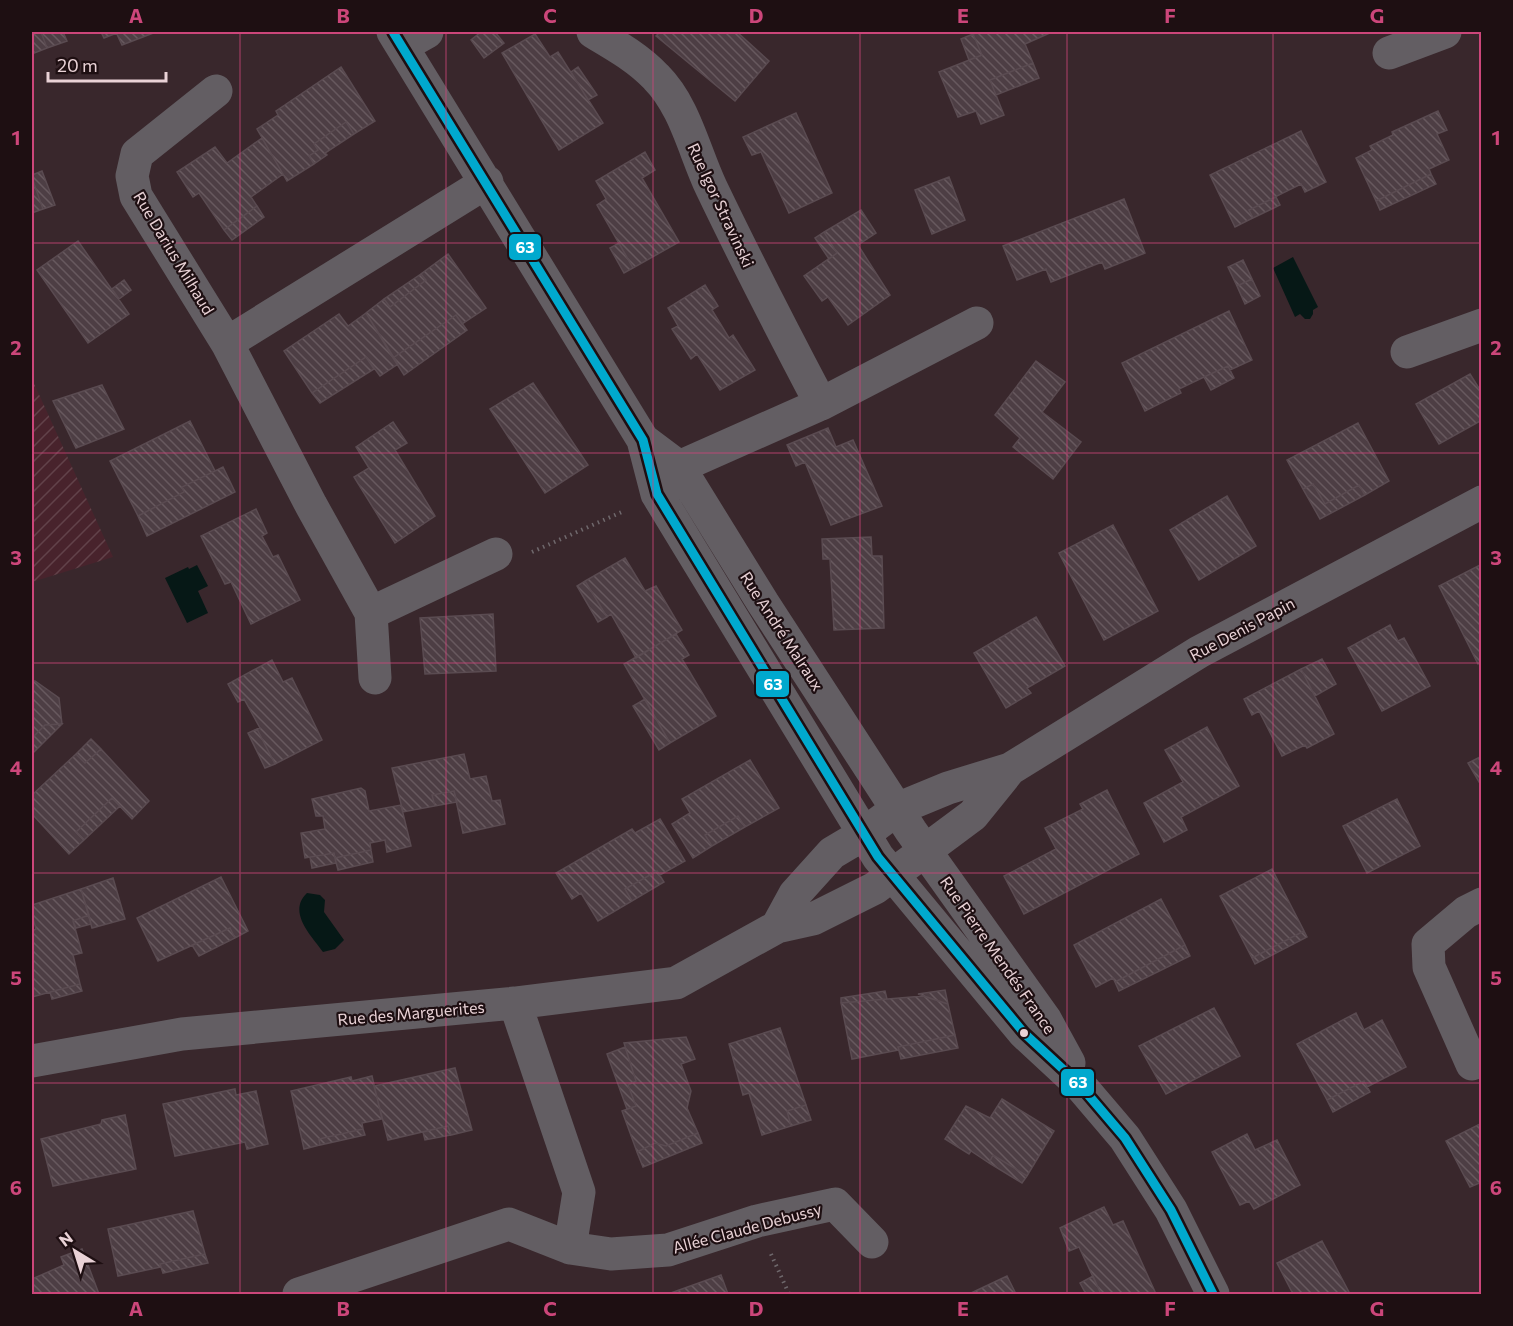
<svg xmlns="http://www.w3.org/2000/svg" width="1513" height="1326" font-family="Commissioner,sans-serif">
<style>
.industrial{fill:url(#industrial-furrows)}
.water{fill:#061816}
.building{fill:url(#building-back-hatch);stroke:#5a4b51;stroke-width:1.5}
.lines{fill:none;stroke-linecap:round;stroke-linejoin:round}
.path{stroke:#6f686c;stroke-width:4;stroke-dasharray:1.5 4.5;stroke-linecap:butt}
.minor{stroke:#635e63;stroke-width:33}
.bus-1-casing{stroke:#1e0f12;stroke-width:14}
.bus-1{stroke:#00a9ce;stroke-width:9}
.grid{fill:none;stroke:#cc467a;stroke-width:1.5;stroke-opacity:0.55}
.bus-dot{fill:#e9d2d6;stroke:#1e0f12;stroke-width:2}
.labels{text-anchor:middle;stroke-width:4.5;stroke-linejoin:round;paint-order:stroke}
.street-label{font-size:16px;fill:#e9d2d6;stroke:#1e0f12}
.line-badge{stroke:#1e0f12;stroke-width:2}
.badge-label{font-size:16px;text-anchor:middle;font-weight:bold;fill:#fff}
.neatline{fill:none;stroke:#cc467a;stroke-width:2}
.grid-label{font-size:20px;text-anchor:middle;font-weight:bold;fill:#cc467a}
</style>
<defs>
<pattern id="industrial-furrows" width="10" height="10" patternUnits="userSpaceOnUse" patternTransform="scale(1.5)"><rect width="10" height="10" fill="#48232c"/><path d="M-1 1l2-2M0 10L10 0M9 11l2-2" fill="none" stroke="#62424a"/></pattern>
<pattern id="building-back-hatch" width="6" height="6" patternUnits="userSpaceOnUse" patternTransform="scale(1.5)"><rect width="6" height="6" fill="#4d3e44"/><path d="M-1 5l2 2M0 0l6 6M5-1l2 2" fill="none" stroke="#67595e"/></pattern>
</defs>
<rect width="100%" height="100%" fill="#39272c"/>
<!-- industrial -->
<path class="industrial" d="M32,379L113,557L32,582Z"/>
<!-- water -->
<path class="water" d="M1293,257L1318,307L1313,310V314L1310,319H1305L1300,314L1295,317L1273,268Z
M197,565L208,586L198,591L208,613L187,623L165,578L188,567L189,569Z
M307,893L320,895L325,900L324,912L344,940L335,949L323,952C311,935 287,912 307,893Z"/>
<!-- building -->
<path class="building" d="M32,32H41L47,48L32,54Z
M41,32H63L67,41L47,48Z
M101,32H116L117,33L104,38Z
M116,32H156L122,45Z
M481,32H495L504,43L484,58L471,40Z
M660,32H737L769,61L735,101L656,36Z
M980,32H1052L1025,44L1033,63L990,80L1004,115L981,124L976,111L958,117L939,72L982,55L973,34Z
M535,34L550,57L558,52L603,123L559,150L502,53Z
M973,34L982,55L969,60L961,39Z
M1033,63L1039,78L996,95L990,80Z
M341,67L375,121L354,134L346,122L314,144L318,150L309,156L314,164L287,181L257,129L278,115L276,111Z
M578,67L597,95L588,100L571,72Z
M1438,111L1447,130L1437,134L1449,160L1429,169L1431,174L1376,201L1356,158L1372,150L1370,146L1393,135L1392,132Z
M796,113L832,193L789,213L761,152L752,155L743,137Z
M346,122L354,134L325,153L327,155L314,164L309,156L318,150L314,144Z
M1301,131L1326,182L1305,192L1301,184L1249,210L1253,218L1235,227L1210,175Z
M262,138L283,174L251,197L257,206L224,230L199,193L193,197L177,172L215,147L227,163Z
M645,152L655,170L642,178L679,242L633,268L597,205L606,199L596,181Z
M42,171L55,205L43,209L32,178V175Z
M1431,174L1436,184L1380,210L1376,201Z
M949,177L965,220L932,234L915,190Z
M32,178L43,209L32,213Z
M1276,197L1280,205L1253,218L1249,210Z
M1124,199L1145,253L1105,269L1102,262L1051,282L1046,269L1017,280L1003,246Z
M257,206L264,217L232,240L224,230Z
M861,210L876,233L858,245L890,295L848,325L828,297L822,301L804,276L837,253L824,232Z
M824,232L837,253L829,259L815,238Z
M78,241L129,314L88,343L37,270Z
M619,243L633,268L624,273L610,248Z
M448,254L486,308L462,324L456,315L393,358L366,313L384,299L390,307L426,280L421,274Z
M1243,260L1252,279L1237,286L1228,267Z
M421,274L426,280L390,307L384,299Z
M1252,279L1260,296L1245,304L1237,286Z
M124,280L131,290L119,299L112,289Z
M705,285L718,306L712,310L729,338L733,335L755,370L720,390L697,354L691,359L672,329L678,326L668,308Z
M1229,311L1252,360L1230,370L1228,366L1204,377L1179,389L1181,393L1145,411L1122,363Z
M366,313L398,364L380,376L366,357L312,393L284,351L339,314L348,326Z
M456,315L467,330L404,375L393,358Z
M366,357L374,369L320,403L312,393Z
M1036,361L1065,382L1042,412L1081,442L1053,479L1013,447L1020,438L995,415Z
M1228,366L1234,378L1211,390L1204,377Z
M1470,374L1482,393V420L1439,444L1416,404Z
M533,383L588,465L545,493L490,409Z
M102,385L124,429L76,448L53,401Z
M190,421L215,471L182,487L184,492L138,516L110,461Z
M393,422L407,443L395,450L435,516L395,543L354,477L369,468L356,447Z
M1358,423L1389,481L1365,495L1359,485L1325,504L1313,484L1303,489L1287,460Z
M828,428L836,447L853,440L882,506L831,525L805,462L796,466L787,445Z
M223,467L235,492L147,536L138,516L184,492L182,487Z
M1313,484L1325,504L1359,485L1365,495L1320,519L1303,489Z
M1227,496L1256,546L1199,580L1170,530Z
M256,509L267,533L262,536L273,557L278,555L300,600L251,624L231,582L225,584L201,536Z
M1113,525L1158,611L1104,640L1059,553Z
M871,537L872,556H882L884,628L834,630L830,559H823L822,539Z
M625,558L645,591L656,586L682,630L636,658L611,614L607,617L585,581Z
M1482,564V662L1478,664L1439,586Z
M585,581L607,617L598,622L577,586Z
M493,614L496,671L425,674L420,618Z
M1036,617L1065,666L1027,688L1031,693L1006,708L974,653Z
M1390,625L1398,641L1404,638L1430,686L1382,711L1348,648Z
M676,634L689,655L682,659L716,716L670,743L624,664Z
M1322,659L1336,684L1315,696L1301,669Z
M272,660L283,682L292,678L322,740L275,764L257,729L260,728L244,699L238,702L228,684Z
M1301,669L1334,734L1307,748L1305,745L1282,756L1259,711L1252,715L1244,699Z
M32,681H35L59,698L62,724L45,725L32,738Z
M645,699L670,743L659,750L633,706Z
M62,724L32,754V738L45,725Z
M1207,727L1239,786L1181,817L1187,830L1164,842L1144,803L1183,782L1165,750Z
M257,729L275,764L265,768L248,733Z
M91,739L101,749L85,763L76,754Z
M101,749L149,801L132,819L112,798L76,832L84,840L69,854L32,814V795L76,754L85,763Z
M464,754L470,779L486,776L492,801L500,800L505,824L463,833L454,791L432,795L435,806L403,812L392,768Z
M1482,756V787L1468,763Z
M750,760L779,808L745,827L738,816L705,835L712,846L693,858L672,824L690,813L682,799Z
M361,788L365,791L369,811L401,805L411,846L387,852L385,840L370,843L371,850L335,858L334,853L305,858L301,833L325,829L323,816H316L312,799Z
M1107,790L1139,854L1024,914L1004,876L1056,849L1045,828L1083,809L1080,804Z
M454,791L457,802L435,806L432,795Z
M112,798L120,806L84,840L76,832Z
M1397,799L1420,846L1367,873L1343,826Z
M738,816L745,827L712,846L705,835Z
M660,819L685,861L660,875L657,871L625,889L632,901L598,921L581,893L572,899L556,873L632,829L635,833Z
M371,850L373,862L338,870L335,858Z
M334,853L336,863L312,868L310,857Z
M1272,869L1304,931L1252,958L1220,896Z
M657,871L664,882L632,901L625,889Z
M221,877L248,931L235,938L230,928L158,961L137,918Z
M113,878L125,919L92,928L81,889Z
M81,889L89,915L73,921L82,953L73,955L80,984L32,997V931L36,929L32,915V905Z
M1161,899L1185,945L1115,982L1113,978L1096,987L1074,945Z
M89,915L91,924L76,928L73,921Z
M230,928L235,938L199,956L192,945Z
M1304,931L1307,937L1255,964L1252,958Z
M1185,945L1190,956L1119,991L1115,982Z
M80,984L82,991L52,999L50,992Z
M945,990L948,1004L918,994Z
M885,991L887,999L841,1003V998Z
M923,996L948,1004L955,1035L898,1047L899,1050L852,1059L841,1003Z
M1214,1008L1240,1056L1166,1094L1139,1046Z
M1356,1013L1364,1030L1382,1020L1406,1067L1367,1087L1364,1081L1327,1100L1297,1044Z
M780,1028L806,1105L787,1111L791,1126L762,1135L749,1093L743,1095L729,1044Z
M955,1035L958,1048L901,1059L898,1047Z
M686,1037L695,1059L681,1064L691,1091L687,1108L698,1133L666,1146L655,1143L637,1152L622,1111L636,1106L628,1085L636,1081L624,1043Z
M625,1047L636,1081L628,1085L636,1106L627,1109L607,1054Z
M455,1068L472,1130L451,1135L448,1126L388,1140L374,1086Z
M372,1076L382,1119L362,1123L363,1129L319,1139L320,1145L304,1149L291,1091L351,1077L352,1081Z
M1364,1081L1370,1092L1333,1112L1327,1100Z
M235,1089L236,1095L256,1091L268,1144L247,1149L245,1142L175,1156L163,1104Z
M1002,1099L1054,1131L1027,1176L993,1155L989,1163L971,1151L969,1154L945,1139L966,1106L990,1118Z
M806,1105L811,1120L791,1126L787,1111Z
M125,1115L136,1169L53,1186L41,1139L101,1124L102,1120Z
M1482,1123V1182L1470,1187L1446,1141Z
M448,1126L451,1135L425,1140L423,1132Z
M363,1129L365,1135L320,1145L319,1139Z
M698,1133L702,1143L643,1167L637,1152L655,1143L666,1146Z
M1247,1134L1255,1150L1277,1140L1300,1185L1254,1209L1249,1201L1240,1205L1212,1152Z
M993,1155L1027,1176L1022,1183L989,1163Z
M1104,1207L1113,1225L1123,1221L1156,1294H1101L1079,1247L1069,1251L1060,1228Z
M193,1211L205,1254L160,1264L161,1267L118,1276L108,1229Z
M1322,1241L1350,1294H1293L1277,1263Z
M82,1249L99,1294H32V1279L64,1265L61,1257Z
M205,1254L208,1263L163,1273L160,1264Z
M721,1275L728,1294H668Z
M1007,1276L1016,1294H969Z
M1093,1276L1101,1294H1086L1080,1283Z"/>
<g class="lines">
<!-- path -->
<path class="path" d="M532,552L624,511
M771,1254L789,1294"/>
<!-- minor -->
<path class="minor" d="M393,32L643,440L657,494L878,857L1024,1033L1079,1084L1125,1138L1171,1210L1213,1294
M593,32C615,45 638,58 656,77C685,106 694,151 711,187C746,260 783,332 821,404L679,467
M402,46L427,32
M1389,53L1445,32
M216,91L137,154L132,176L136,196L227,343L311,505L371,613L496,554
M227,343L487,182
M1407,352L1482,325
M821,404L977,323
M643,440L679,467L763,603L911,831L1045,1019L1069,1063
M371,613L375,678
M777,927L795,894L832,853L864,834L897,809L948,788L1010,769L1199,652L1482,502
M515,1003L579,1192L570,1248
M32,1061L182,1034L515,1003L676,983L777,927L813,919L875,888L973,815L1010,769
M1472,1064L1429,967L1428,944L1466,912L1482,904
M299,1294L509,1224L570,1248L611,1254L668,1250L757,1221L835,1204L872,1242"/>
<defs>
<path id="bus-1" d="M393,32L643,440L657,494L878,857L1024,1033L1079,1084L1125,1138L1171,1210L1213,1294"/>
</defs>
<!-- bus-1 casing -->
<use href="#bus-1" class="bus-1-casing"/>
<!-- bus-1 -->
<use href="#bus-1" class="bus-1"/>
</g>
<!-- grid -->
<path class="grid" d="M240,32V1294M446,32V1294M653,32V1294M860,32V1294M1067,32V1294M1273,32V1294M32,243H1482M32,453H1482M32,663H1482M32,873H1482M32,1083H1482"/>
<!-- markers -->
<circle class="bus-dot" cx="1024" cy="1033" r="5"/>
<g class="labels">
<!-- street labels -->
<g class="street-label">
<text transform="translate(721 205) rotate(65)" y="6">Rue Igor Stravinski</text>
<text transform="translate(174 253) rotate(59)" y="6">Rue Darius Milhaud</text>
<text transform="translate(1242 629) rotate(-28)" y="6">Rue Denis Papin</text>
<text transform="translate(782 631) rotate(57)" y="6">Rue André Malraux</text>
<text transform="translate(998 955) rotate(55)" y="6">Rue Pierre Mendés France</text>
<text transform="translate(411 1013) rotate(-5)" y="6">Rue des Marguerites</text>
<text transform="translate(747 1228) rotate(-15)" y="6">Allée Claude Debussy</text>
</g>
</g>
<g class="line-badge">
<rect x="508" y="233" width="34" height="28" rx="6" fill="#00a9ce"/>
<rect x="755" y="670" width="35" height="28" rx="6" fill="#00a9ce"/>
<rect x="1060" y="1068" width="35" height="29" rx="6" fill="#00a9ce"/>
</g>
<g class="badge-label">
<text x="525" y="253">63</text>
<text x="773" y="690">63</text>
<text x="1078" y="1088">63</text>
</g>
<!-- border -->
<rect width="1513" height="1326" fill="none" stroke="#1e0f12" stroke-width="66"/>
<!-- north arrow -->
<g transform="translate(75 1251) rotate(322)" stroke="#1e0f12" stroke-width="4.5" paint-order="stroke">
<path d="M0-4.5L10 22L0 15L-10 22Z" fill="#e9d2d6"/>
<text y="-9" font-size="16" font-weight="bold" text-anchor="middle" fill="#e9d2d6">N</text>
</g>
<!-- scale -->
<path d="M48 72v9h118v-9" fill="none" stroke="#e9d2d6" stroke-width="3"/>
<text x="57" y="72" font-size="18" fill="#e9d2d6" stroke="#1e0f12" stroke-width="4.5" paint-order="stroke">20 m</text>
<rect x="33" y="33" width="1447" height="1260" class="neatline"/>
<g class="grid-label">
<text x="136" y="23">A</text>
<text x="343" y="23">B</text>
<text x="550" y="23">C</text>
<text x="756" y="23">D</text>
<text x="963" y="23">E</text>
<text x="1170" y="23">F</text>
<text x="1377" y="23">G</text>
<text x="16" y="145">1</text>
<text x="1496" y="145">1</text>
<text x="16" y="355">2</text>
<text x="1496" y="355">2</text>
<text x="16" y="565">3</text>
<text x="1496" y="565">3</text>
<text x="16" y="775">4</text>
<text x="1496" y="775">4</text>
<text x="16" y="985">5</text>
<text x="1496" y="985">5</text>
<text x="16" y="1195">6</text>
<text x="1496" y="1195">6</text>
<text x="136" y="1316">A</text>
<text x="343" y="1316">B</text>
<text x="550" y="1316">C</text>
<text x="756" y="1316">D</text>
<text x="963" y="1316">E</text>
<text x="1170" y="1316">F</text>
<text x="1377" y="1316">G</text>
</g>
</svg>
